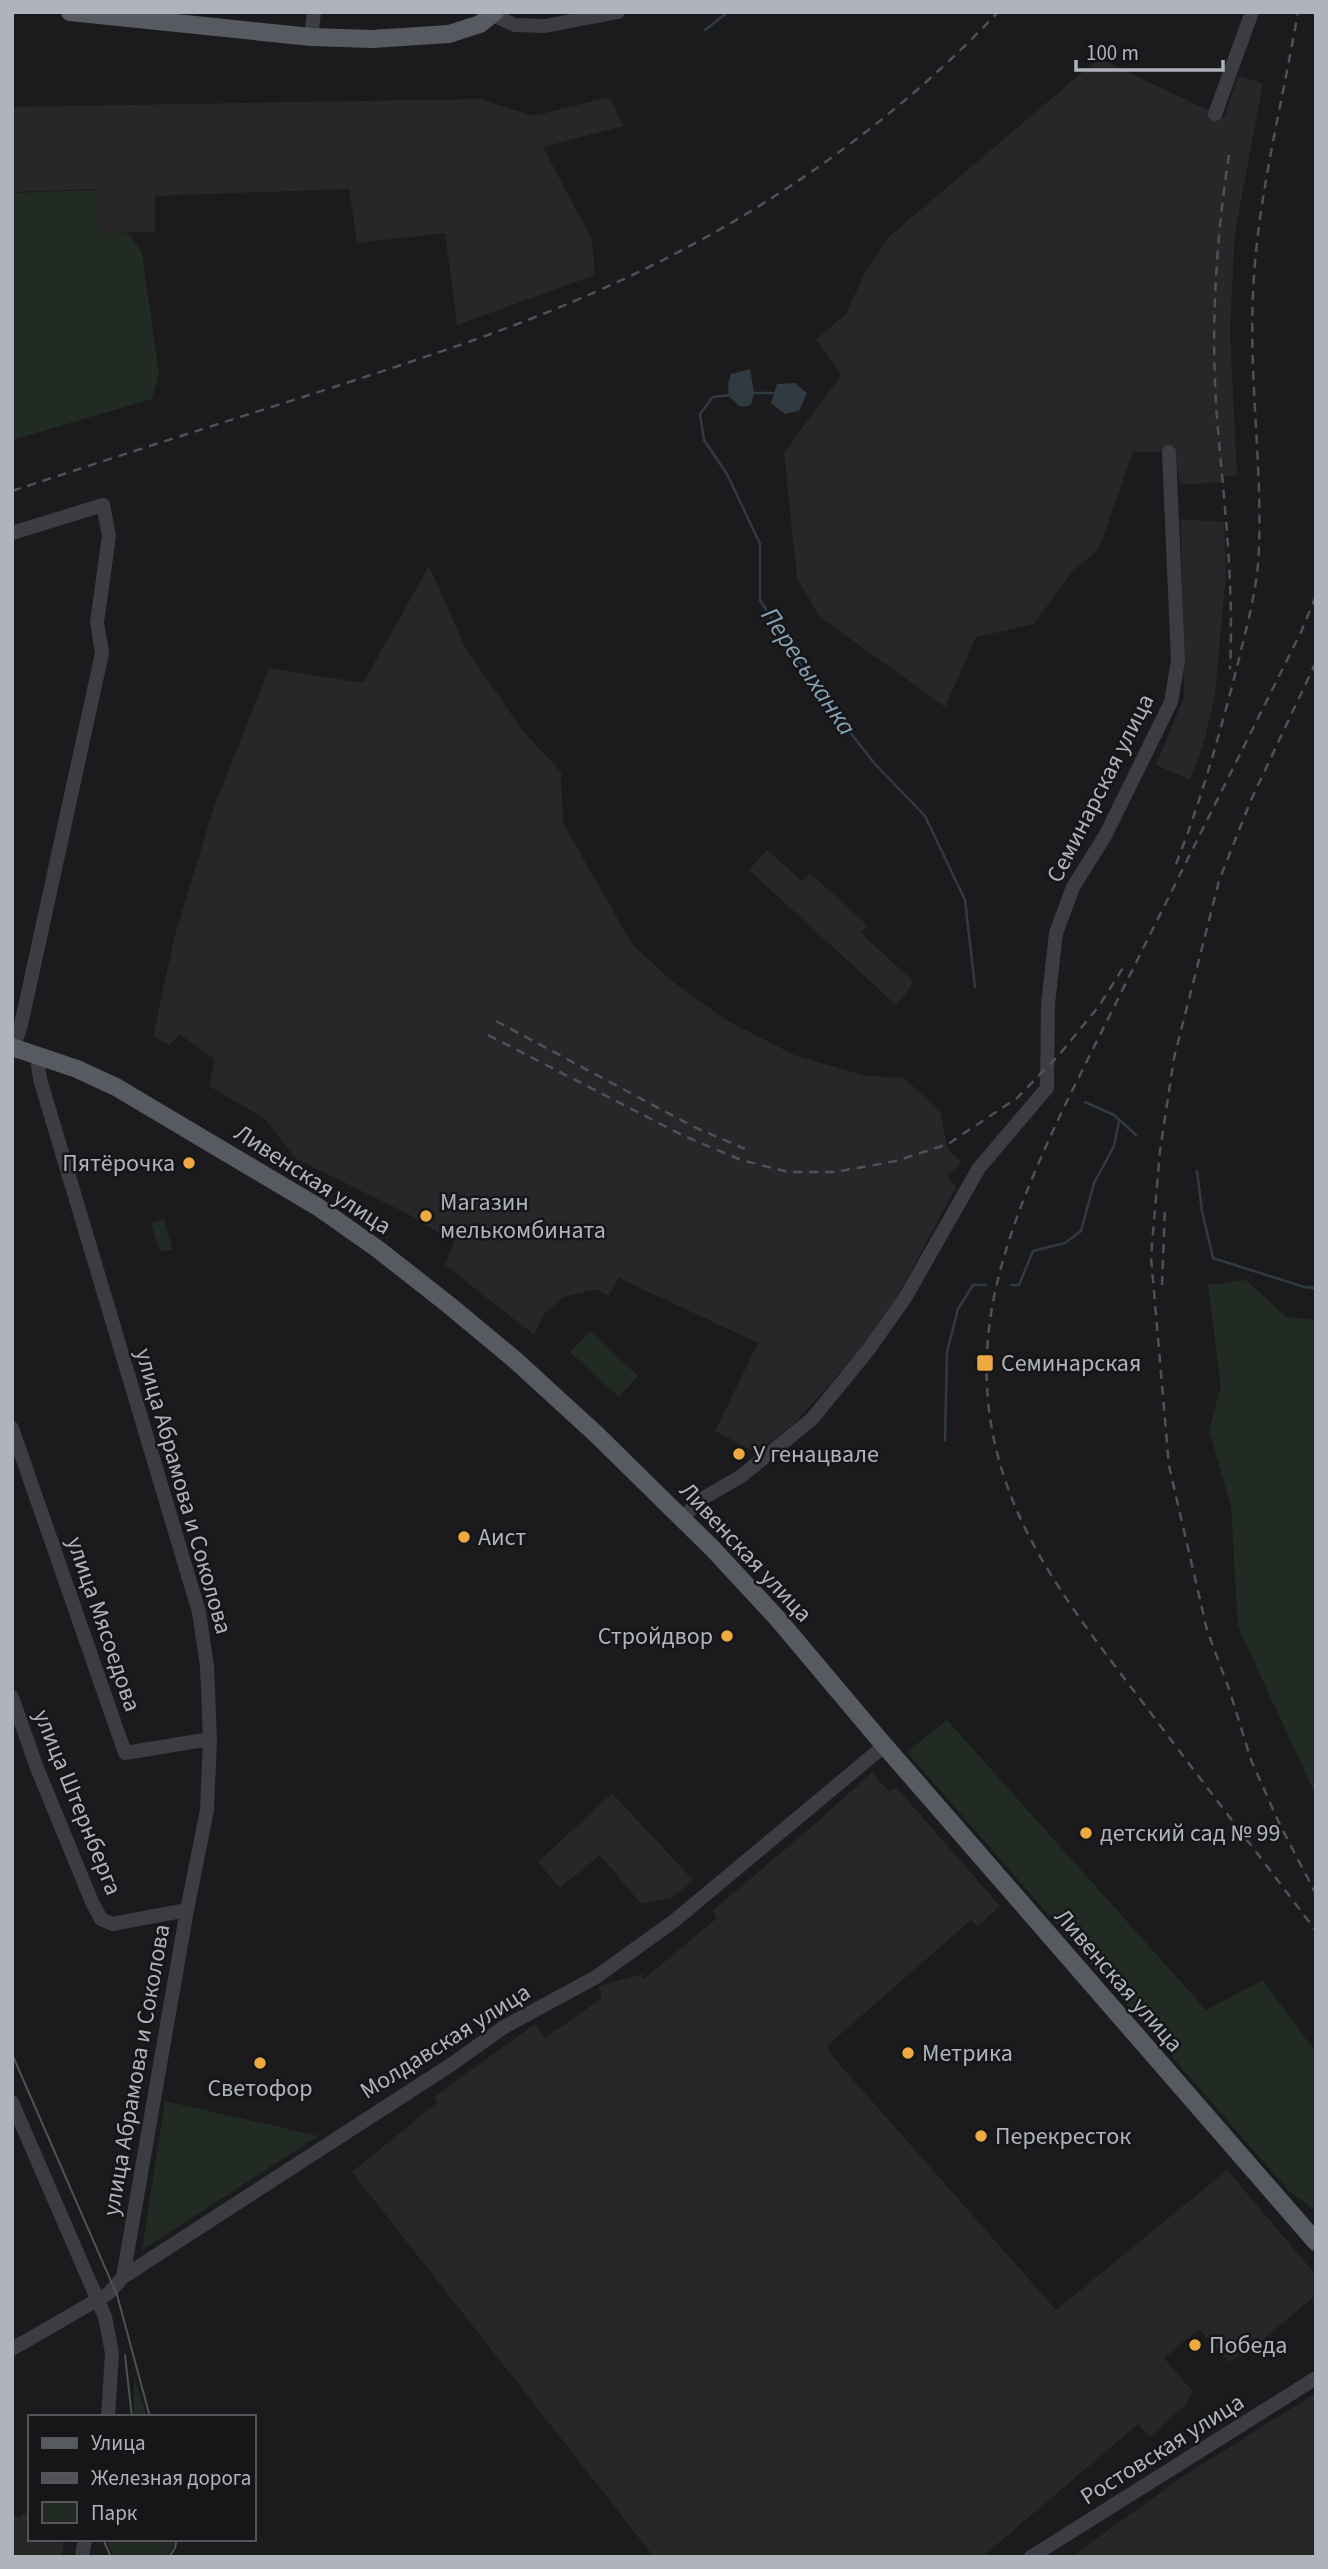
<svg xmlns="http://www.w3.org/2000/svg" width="1328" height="2569" font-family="'Source Sans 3',sans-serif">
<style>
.built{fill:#27272a}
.green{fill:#222b23}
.water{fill:#303b41}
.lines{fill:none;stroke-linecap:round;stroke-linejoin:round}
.stream{stroke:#303b41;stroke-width:2.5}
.minor{stroke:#3c3d42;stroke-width:14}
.major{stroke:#585a61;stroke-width:18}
.tram{stroke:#4f5157;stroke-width:2}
.rail{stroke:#4f5157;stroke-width:2.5;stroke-dasharray:9 7;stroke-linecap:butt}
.poi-dot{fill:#eeaa41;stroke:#161618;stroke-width:2.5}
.labels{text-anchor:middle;stroke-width:5;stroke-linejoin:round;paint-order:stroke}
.street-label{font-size:24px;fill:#aeb3bc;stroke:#161618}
.poi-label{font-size:24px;fill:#aeb3bc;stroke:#161618;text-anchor:start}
.water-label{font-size:26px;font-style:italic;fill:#86a2b5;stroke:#161618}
</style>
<rect width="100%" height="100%" fill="#1b1b1d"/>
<!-- built -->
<path class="built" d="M1099,58L1224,118L1238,76L1263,83L1235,233L1230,330L1237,475L1222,476V482L1180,485L1175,452H1133L1099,549L1073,571L1034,624L976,637L945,707L820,617L797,578L784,453L841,375L816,339L846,314L866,270L891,235Z
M610,97L623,126L543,147L592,240L595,275L457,325L445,233L357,243L349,189L155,196V232L101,233L97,189L12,192V107L479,99L534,116Z
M1181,519L1224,522L1226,574L1215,695L1205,739L1190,780L1156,765L1184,697Z
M429,566L466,649L523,731L561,772L563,823L632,944L672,981L726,1020L796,1056L867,1076L904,1078L940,1111L948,1150L962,1162L947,1176L956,1187L897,1297L868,1341L796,1422L756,1453L715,1431L758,1343L619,1278L609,1296L596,1289L564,1297L544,1314L534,1335L445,1265L454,1242L408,1214L295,1158L265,1119L209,1086L215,1059L180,1035L169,1045L153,1036L175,935L214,807L269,668L363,683Z
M767,850L802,881L810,873L867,925L861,933L913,981L906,994L896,1005L749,870Z
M872,1772L889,1792L896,1787L1000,1906L978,1926L971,1920L827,2046L834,2058L1056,2310L1227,2170L1316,2275V2295L1254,2347L1229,2362L1199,2329L1164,2358L1193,2392L1185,2405L1150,2437L1138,2424L987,2553L988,2557H654L352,2172L433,2106L437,2102L434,2097L535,2024L545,2038L602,1998L599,1986L642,1974L644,1979L717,1918L712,1911L814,1825Z
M612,1793L693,1880L673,1897L641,1904L600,1855L560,1888L538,1862Z
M1316,2393V2557H1071L1182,2477Z
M30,2510V2539H64L62,2557H12V2513L19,2518Z"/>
<!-- green -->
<path class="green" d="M97,190L101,233H129L142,253L159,374L152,399L12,440V193Z
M164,1219L172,1249L160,1252L151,1223Z
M1246,1280L1286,1317L1316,1320V1796L1238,1627L1231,1506L1209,1431L1221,1386L1208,1285Z
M590,1331L638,1376L619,1397L570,1352Z
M947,1720L1206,2010L1263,1980L1316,2053V2204L1313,2209L1288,2190L907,1752Z
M165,2101L318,2136L142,2250Z
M134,2377L147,2417H134Z
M106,2539H175L173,2547L166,2557H114Z"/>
<!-- water -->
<path class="water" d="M750,369L754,393L751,405L741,407L729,397L728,384L731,374Z
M795,383L807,393L799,411L785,414L771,403L777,384Z"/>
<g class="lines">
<!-- stream -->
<path class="stream" d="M705,30L728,12
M751,393H773
M731,395L713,397L700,414L704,440L727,474L760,544V600L816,689L875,764L925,816L965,900L975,987
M1085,1102L1114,1115L1136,1135
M1197,1171L1202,1211L1213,1258L1304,1287L1316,1288
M1011,1285H1019L1033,1251L1065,1243L1081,1231L1094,1183L1114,1146L1119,1121
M945,1440L947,1352L958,1309L973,1285H986"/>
<!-- minor -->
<path class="minor" d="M493,15L515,25L545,26L618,12
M311,37L314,12
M1215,114L1252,12
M12,533L103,505L109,536L97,622L102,653L21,1025L12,1052
M41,1056L38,1066L40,1079L199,1612L207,1666L210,1739L207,1810L187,1910L123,2277
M12,1428L125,1753L210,1739
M682,1519L700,1500L740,1477L812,1419L869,1349L905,1298L979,1168L1047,1088L1048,1004L1056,933L1073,887L1105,836L1171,702L1178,661L1169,452
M12,1697L37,1768L92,1902L101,1919L112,1924L187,1910
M12,2102L105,2317L112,2353L108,2417
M12,2349L109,2293L123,2277L449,2066L504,2027L596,1977L674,1921L884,1746
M82,2557L85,2539
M1031,2557L1316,2378"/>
<!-- major -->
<path class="major" d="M70,12L311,37L372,39L449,34L480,24L495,12
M12,1047L77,1069L116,1087L318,1207L379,1250L449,1305L514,1359L596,1434L712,1548L777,1618L878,1738L1316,2242"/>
<!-- tram -->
<path class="tram" d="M12,2054L117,2295L150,2417
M125,2355L132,2417
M103,2539L111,2557
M169,2557L175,2548L177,2539"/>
<!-- rail -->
<path class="rail" d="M1229,155C1215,246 1210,339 1218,430C1225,510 1234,589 1230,669
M12,491C118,456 224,422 331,388C426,357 522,326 613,284C756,219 890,127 998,12
M1316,596L1301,632L1066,1103C1032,1175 995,1258 988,1338C974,1499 1069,1604 1159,1724C1211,1793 1264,1862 1316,1931
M1316,662L1251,800L1219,881L1174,1058L1160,1151L1151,1257L1169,1466L1207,1630L1230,1692L1251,1760L1280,1825L1316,1894
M1176,864C1201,801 1220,733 1237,667C1246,629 1258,588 1259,548C1262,463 1249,379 1253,294C1257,198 1282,106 1298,12
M496,1021L692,1126L745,1149
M488,1035L684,1136L741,1160L788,1172H835L896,1161L948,1144L1017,1098L1059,1055L1099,1006L1126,963
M1162,1285L1165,1208"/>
</g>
<!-- markers -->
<g class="poi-dot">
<circle cx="189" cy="1163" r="7"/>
<circle cx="426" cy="1216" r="7"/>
<rect x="976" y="1354" width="18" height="18" rx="3.5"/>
<circle cx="739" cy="1454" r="7"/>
<circle cx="464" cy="1537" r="7"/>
<circle cx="727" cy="1636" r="7"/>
<circle cx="1086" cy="1833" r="7"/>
<circle cx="908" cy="2053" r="7"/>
<circle cx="260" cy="2063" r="7"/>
<circle cx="981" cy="2136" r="7"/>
<circle cx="1195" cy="2345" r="7"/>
</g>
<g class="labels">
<!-- street labels -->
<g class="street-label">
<text transform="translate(1100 788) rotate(-63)" y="8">Семинарская улица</text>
<text transform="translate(313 1179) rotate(33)" y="8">Ливенская улица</text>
<text transform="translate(184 1491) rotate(74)" y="8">улица Абрамова и Соколова</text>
<text transform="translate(746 1552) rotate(47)" y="8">Ливенская улица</text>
<text transform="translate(104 1624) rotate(71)" y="8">улица Мясоедова</text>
<text transform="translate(78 1802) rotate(68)" y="8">улица Штернберга</text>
<text transform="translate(1119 1980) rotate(49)" y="8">Ливенская улица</text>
<text transform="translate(445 2041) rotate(-32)" y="8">Молдавская улица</text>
<text transform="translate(136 2070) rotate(-80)" y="8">улица Абрамова и Соколова</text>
<text transform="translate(1162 2449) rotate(-32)" y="8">Ростовская улица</text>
</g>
<!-- poi labels -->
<g class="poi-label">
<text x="175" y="1171" text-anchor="end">Пятёрочка</text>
<text x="440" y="1210">Магазин<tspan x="440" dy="28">мелькомбината</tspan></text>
<text x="1001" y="1371">Семинарская</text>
<text x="753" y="1462">У генацвале</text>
<text x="478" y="1545">Аист</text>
<text x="713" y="1644" text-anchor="end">Стройдвор</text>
<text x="1100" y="1841">детский сад № 99</text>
<text x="922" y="2061">Метрика</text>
<text x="260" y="2096" text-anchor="middle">Светофор</text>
<text x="995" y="2144">Перекресток</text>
<text x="1209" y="2353">Победа</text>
</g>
<!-- water labels -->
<g class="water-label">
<text transform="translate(809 671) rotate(56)" y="9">Пересыханка</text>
</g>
</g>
<!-- border -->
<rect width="1328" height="2569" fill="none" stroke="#aeb3bc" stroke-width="28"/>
<!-- legend -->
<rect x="28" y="2415" width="228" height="126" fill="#161618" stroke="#53555a" stroke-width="2"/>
<rect x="42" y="2438" width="35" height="10" fill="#585a61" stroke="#53555a" stroke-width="2"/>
<text x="91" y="2450" font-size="21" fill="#aeb3bc">Улица</text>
<rect x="42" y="2473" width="35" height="10" fill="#4f5157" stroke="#53555a" stroke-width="2"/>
<text x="91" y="2485" font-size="21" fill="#aeb3bc">Железная дорога</text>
<rect x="42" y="2502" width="35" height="21" fill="#222b23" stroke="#53555a" stroke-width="2"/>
<text x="91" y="2520" font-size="21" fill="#aeb3bc">Парк</text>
<!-- scale -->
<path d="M1076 60v10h147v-10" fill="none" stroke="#aeb3bc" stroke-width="3.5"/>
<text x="1086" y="60" font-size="21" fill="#aeb3bc" stroke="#161618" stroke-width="5" paint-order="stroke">100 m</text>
</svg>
